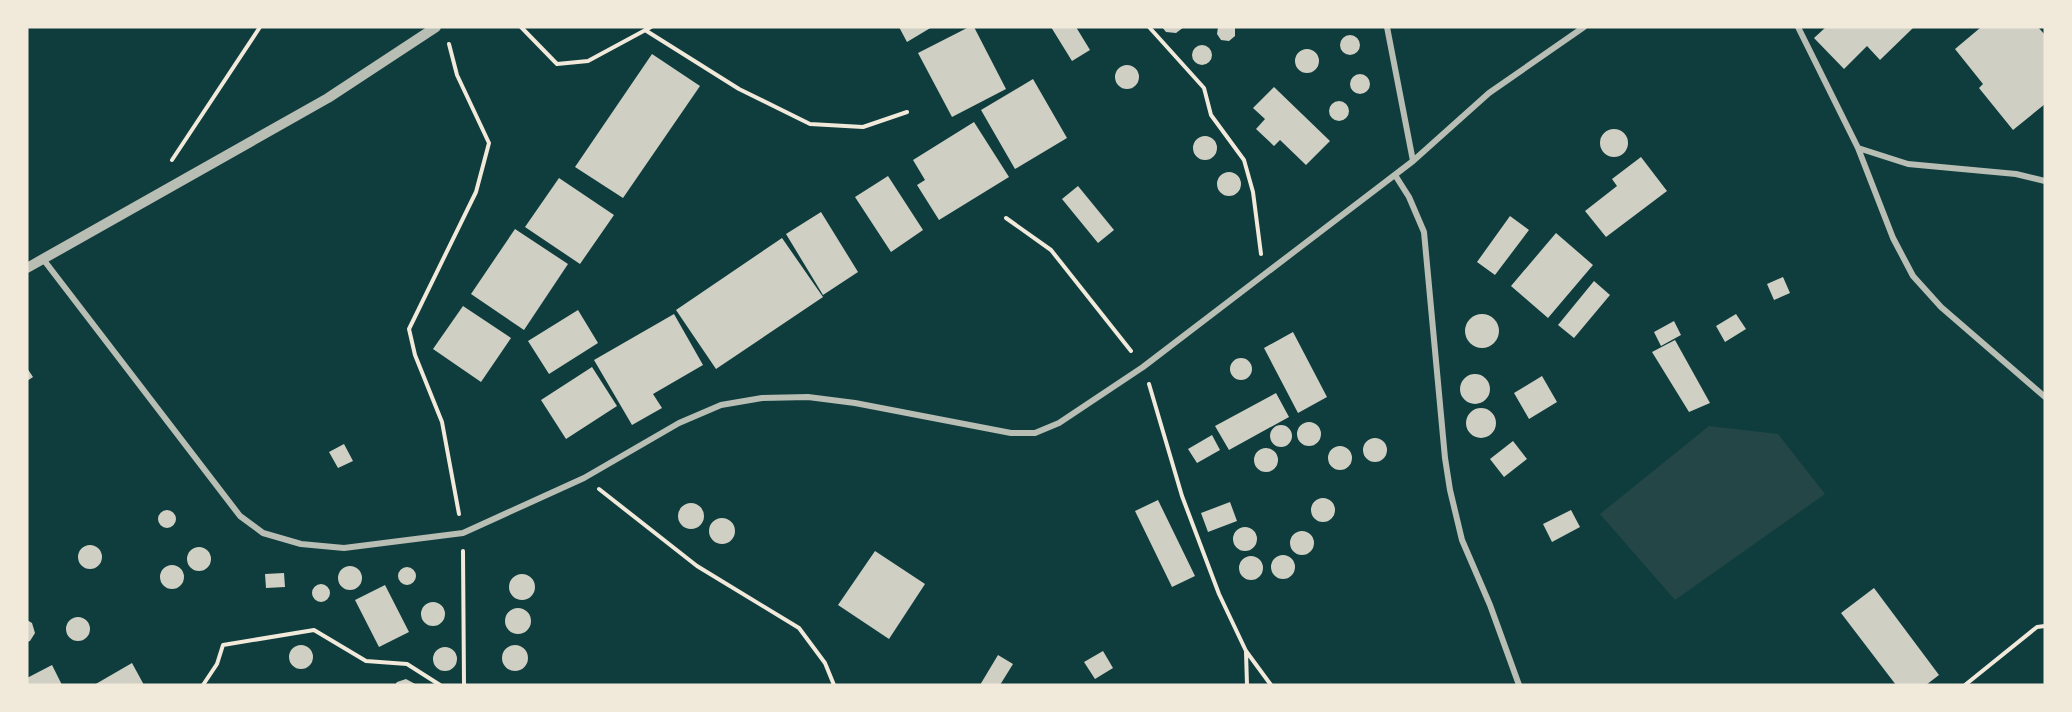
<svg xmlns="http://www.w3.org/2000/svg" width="2072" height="712" font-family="'Noto Serif',serif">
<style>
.green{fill:#244646}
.building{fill:#cfcfc3}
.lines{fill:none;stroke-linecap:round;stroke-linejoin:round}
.path{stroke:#f1e9da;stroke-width:4}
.minor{stroke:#b8beb3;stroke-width:6}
.tertiary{stroke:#b8beb3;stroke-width:10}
</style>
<rect width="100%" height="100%" fill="#0f3d3e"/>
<!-- green -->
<path class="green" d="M1709,426L1778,434L1825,494L1675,600L1600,514Z"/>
<!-- building -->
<path class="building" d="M899,27H932L907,42Z
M969,27H974L1006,89L952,117L918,53Z
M1051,27H1076L1090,50L1072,61Z
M1162,27H1184L1176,33L1166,32Z
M1218,27H1235V36L1229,41L1221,40L1217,34Z
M1826,27H1914L1880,60L1867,46L1844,69L1814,38Z
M1979,27H2038L2045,35V104L2013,130L1979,88L1983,84L1955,49L1980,28Z
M1340 45a10 10 0 1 1 20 0a10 10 0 1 1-20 0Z
M1192 55a10 10 0 1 1 20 0a10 10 0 1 1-20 0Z
M1295 61a12 12 0 1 1 24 0a12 12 0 1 1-24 0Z
M652,54L700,86L623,198L575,167Z
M1115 77a12 12 0 1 1 24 0a12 12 0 1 1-24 0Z
M1350 84a10 10 0 1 1 20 0a10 10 0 1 1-20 0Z
M1033,79L1067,138L1015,169L981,110Z
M1274,87L1330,141L1306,165L1280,140L1274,146L1256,129L1265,119L1253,108Z
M1329 111a10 10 0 1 1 20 0a10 10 0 1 1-20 0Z
M974,122L1009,177L939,220L917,185L925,180L913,160Z
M1600 143a14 14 0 1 1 28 0a14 14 0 1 1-28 0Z
M1193 148a12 12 0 1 1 24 0a12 12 0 1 1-24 0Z
M1641,157L1667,191L1606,237L1585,211L1617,186L1612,179Z
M1217 184a12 12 0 1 1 24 0a12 12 0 1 1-24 0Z
M888,176L923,230L891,252L855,197Z
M559,178L614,215L580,264L525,227Z
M1078,186L1114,230L1098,243L1062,199Z
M821,212L858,272L823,295L786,234Z
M1510,216L1529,230L1495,275L1477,262Z
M515,229L568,264L524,330L471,294Z
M1556,233L1593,265L1548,318L1511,286Z
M782,238L823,297L716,369L676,310Z
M1783,277L1790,293L1774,300L1767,284Z
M1594,281L1610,295L1574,338L1558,325Z
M463,306L511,338L481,382L433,349Z
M578,310L598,343L549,374L528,341Z
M1465 331a17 17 0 1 1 34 0a17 17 0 1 1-34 0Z
M674,314L703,365L653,394L662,408L632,425L594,360Z
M1736,314L1746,329L1725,342L1716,326Z
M1674,321L1681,335L1661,346L1654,332Z
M1293,332L1327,397L1298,413L1264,348Z
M1675,340L1710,403L1689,412L1652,352Z
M1230 369a11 11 0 1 1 22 0a11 11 0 1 1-22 0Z
M592,367L617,406L566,439L541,400Z
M27,368L33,377L27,381Z
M1460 389a15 15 0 1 1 30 0a15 15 0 1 1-30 0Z
M1542,376L1557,402L1529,419L1514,393Z
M1276,393L1289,417L1229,450L1215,426Z
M1466 423a15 15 0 1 1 30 0a15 15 0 1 1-30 0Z
M1297 434a12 12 0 1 1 24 0a12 12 0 1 1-24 0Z
M1270 436a11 11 0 1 1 22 0a11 11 0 1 1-22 0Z
M1212,435L1220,450L1197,463L1188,449Z
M1363 450a12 12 0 1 1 24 0a12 12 0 1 1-24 0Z
M1513,441L1527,459L1504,477L1490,459Z
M344,444L353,461L338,468L329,452Z
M1328 458a12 12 0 1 1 24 0a12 12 0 1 1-24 0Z
M1254 460a12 12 0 1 1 24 0a12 12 0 1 1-24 0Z
M1311 510a12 12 0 1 1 24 0a12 12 0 1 1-24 0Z
M1158,500L1195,576L1172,587L1135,511Z
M1230,502L1237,521L1208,532L1201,513Z
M678 516a13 13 0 1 1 26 0a13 13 0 1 1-26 0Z
M1571,510L1580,527L1552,542L1543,524Z
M158 519a9 9 0 1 1 18 0a9 9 0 1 1-18 0Z
M709 531a13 13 0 1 1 26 0a13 13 0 1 1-26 0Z
M1233 539a12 12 0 1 1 24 0a12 12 0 1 1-24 0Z
M1290 543a12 12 0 1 1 24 0a12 12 0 1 1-24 0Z
M78 557a12 12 0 1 1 24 0a12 12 0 1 1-24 0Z
M187 559a12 12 0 1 1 24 0a12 12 0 1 1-24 0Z
M875,551L925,584L889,639L838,605Z
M1271 567a12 12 0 1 1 24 0a12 12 0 1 1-24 0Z
M1239 568a12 12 0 1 1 24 0a12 12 0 1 1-24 0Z
M160 577a12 12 0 1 1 24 0a12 12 0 1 1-24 0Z
M338 578a12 12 0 1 1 24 0a12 12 0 1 1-24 0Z
M398 576a9 9 0 1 1 18 0a9 9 0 1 1-18 0Z
M284,573L285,587L266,588L265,574Z
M509 587a13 13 0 1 1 26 0a13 13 0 1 1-26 0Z
M312 593a9 9 0 1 1 18 0a9 9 0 1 1-18 0Z
M385,585L409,632L379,647L355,600Z
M1874,588L1939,675L1926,685H1896L1841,613Z
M421 614a12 12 0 1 1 24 0a12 12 0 1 1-24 0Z
M505 621a13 13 0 1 1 26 0a13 13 0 1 1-26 0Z
M66 629a12 12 0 1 1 24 0a12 12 0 1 1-24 0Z
M27,620L32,623L35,633L30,641L27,642Z
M502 658a13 13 0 1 1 26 0a13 13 0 1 1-26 0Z
M289 657a12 12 0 1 1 24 0a12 12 0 1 1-24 0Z
M433 659a12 12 0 1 1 24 0a12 12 0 1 1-24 0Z
M1103,651L1113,668L1095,679L1084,662Z
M998,655L1013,664L1000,685H980Z
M132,663L144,685H94Z
M52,665L62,685H27V678Z
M406,679L417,685H395L397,682Z"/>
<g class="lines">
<!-- path -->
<path class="path" d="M521,27L557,64L588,61L651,27
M1149,27L1204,88L1211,115L1244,160L1253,192L1261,254
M645,30L739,89L810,124L863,127L907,112
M449,44L457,75L489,143L476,192L409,329L415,355L442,422L459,514
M172,160L260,27
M1006,218L1051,250L1131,351
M1149,384L1182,496L1219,594L1246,651L1271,685
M599,489L697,566L799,628L825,663L834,685
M463,551L464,685
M1246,652L1247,685
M203,685L217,664L223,645L314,630L366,661L407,664L440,685
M1965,685L2037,627L2045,626"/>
<!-- minor -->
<path class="minor" d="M1387,27L1413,161
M1798,27L1858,148L1893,238L1913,276L1941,307L2045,397
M1858,148L1908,164L2016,174L2045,181
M1395,175L1409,197L1424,232L1445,458L1450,490L1462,540L1490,605L1519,685
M43,259L240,516L263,533L301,544L344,548L463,533L584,478L679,423L721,405L762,398L808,397L855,403L1011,433H1035L1059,423L1143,367L1413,161L1489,93L1584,27"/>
<!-- tertiary -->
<path class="tertiary" d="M27,268L328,98L436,27"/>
</g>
<!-- border -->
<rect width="2072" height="712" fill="none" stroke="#f1e9da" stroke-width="57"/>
</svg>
